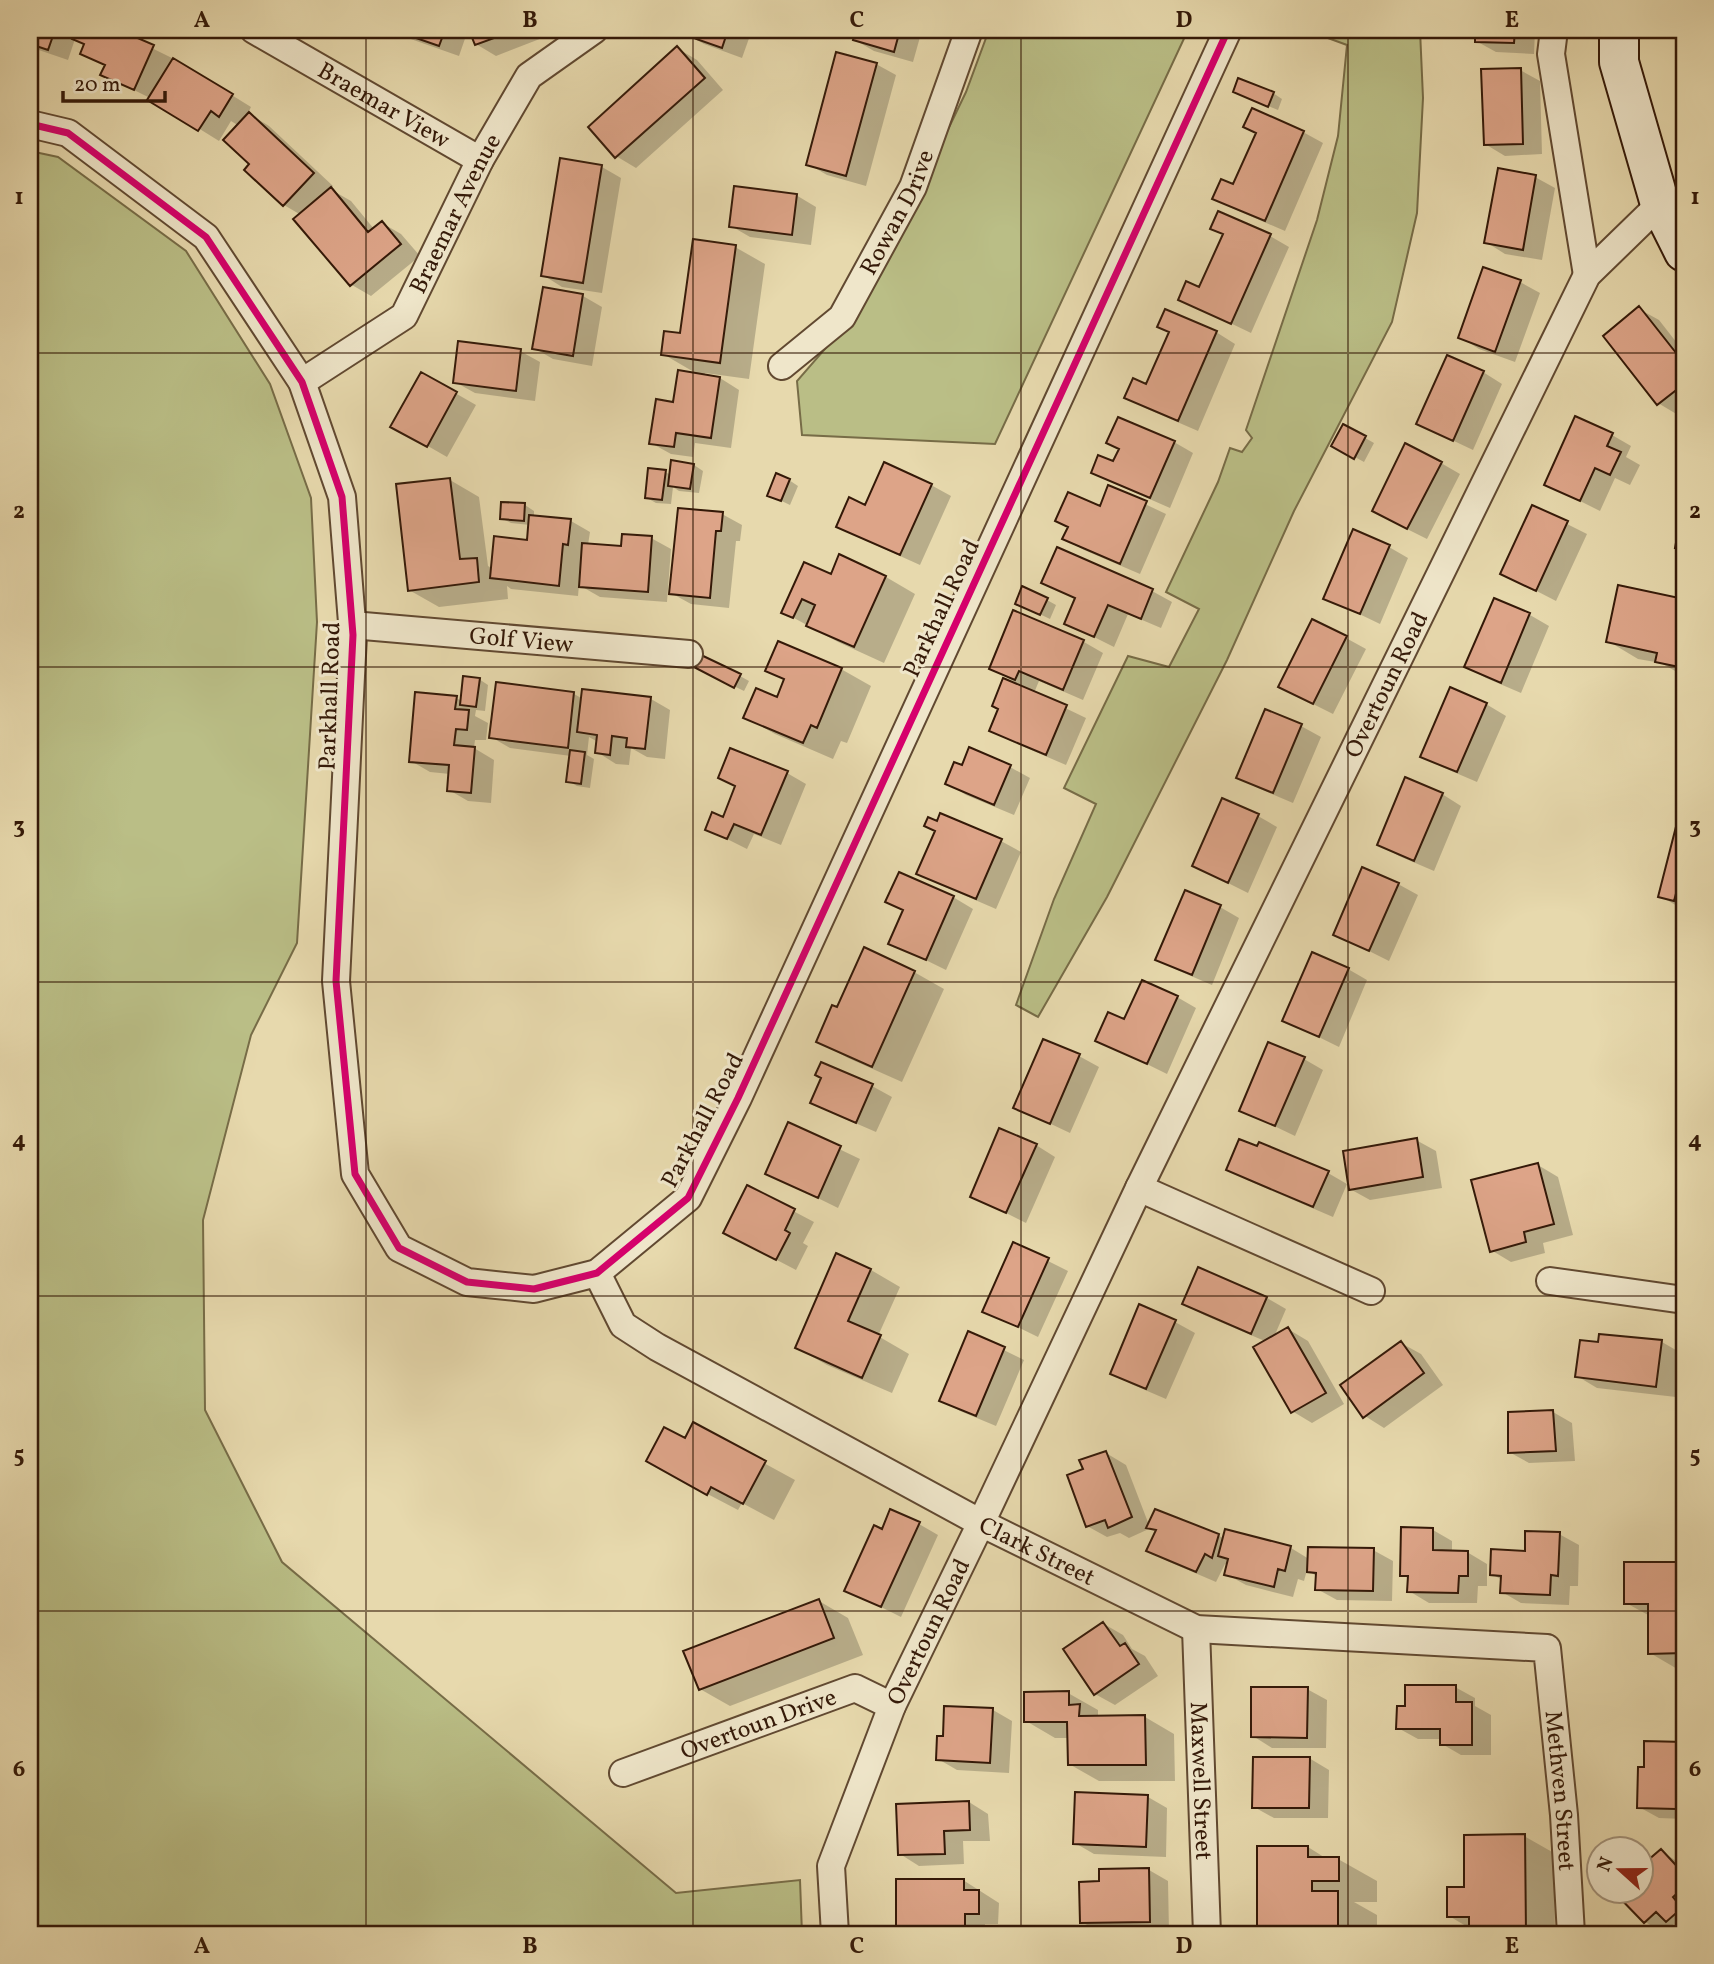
<svg xmlns="http://www.w3.org/2000/svg" width="1714" height="1964" font-family="Vollkorn,serif">
<style>
.green{fill:#babe86;stroke:#776c47;stroke-width:2}
.shadow{fill:#0003}
.building{fill:#dda488;stroke:#341908;stroke-width:2}
.lines{fill:none;stroke-linecap:round;stroke-linejoin:round}
.street-casing{stroke:#614931;stroke-width:30}
.secondary-casing{stroke:#341908;stroke-width:42}
.street{stroke:#efe6ca;stroke-width:26}
.secondary{stroke:#efe6ca;stroke-width:38}
.cycleway-casing{stroke:#efe6ca;stroke-width:11}
.cycleway{stroke:#d6006c;stroke-width:7}
.grid{fill:none;stroke:#341908;stroke-width:2;stroke-opacity:0.55}
.labels{text-anchor:middle;stroke-width:6;stroke-linejoin:round;paint-order:stroke}
.street-label{font-size:24px;fill:#341908;stroke:#efe6ca}
.neatline{fill:none;stroke:#341908;stroke-width:2.5}
.grid-label{font-size:23px;text-anchor:middle;font-weight:bold;fill:#341908}
</style>
<rect width="100%" height="100%" fill="#e7d9ad"/>
<filter id="stains"><feTurbulence type="fractalNoise" baseFrequency=".00286" numOctaves="4"/><feColorMatrix values="0 0 0 0 .2 0 0 0 0 .09 0 0 0 0 .02 0 0 0 .5 -.17"/></filter>
<radialGradient id="worn" r=".72"><stop offset=".6" stop-color="#630" stop-opacity="0"/><stop offset="1" stop-color="#630" stop-opacity=".3"/></radialGradient>
<!-- green -->
<path class="green" d="M989,30H1188L995,444L802,435L797,381L864,304L966,92Z
M1306,30H1420L1423,98L1417,213L1392,322L1294,511L1227,660L1107,897L1038,1017L1016,1005L1054,899L1096,804L1064,788L1128,656L1169,667L1199,609L1166,592L1218,482L1230,448L1242,452L1252,438L1246,430L1317,220L1338,136L1347,45Z
M30,151L58,157L186,251L270,384L311,498L317,622L297,943L251,1035L203,1220L205,1410L282,1562L676,1893L800,1880L802,1934H30Z"/>
<!-- shadow -->
<path class="shadow" d="M30,30H115L172,58L251,107L248,113L269,126L333,186L330,189L351,201L374,229L382,223L401,234L420,256L371,296L352,285L296,219L301,215L284,205L246,170L251,164L239,126L231,121L219,141L150,98L102,74L106,66L82,53L86,45L75,39L68,60L30,47Z
M392,30H468L459,56L405,37Z
M471,30H548L550,35L496,56L476,44Z
M685,30H752L742,58L704,44L684,33Z
M858,30H922L913,62L874,51L855,40Z
M1477,30H1535L1534,54L1496,52L1476,41Z
M677,48L697,60L723,90L636,168L616,156Z
M876,64L896,75L866,186L827,175L808,164Z
M1520,70L1540,81L1542,154L1505,156L1485,144Z
M1235,92L1273,93L1282,99L1278,110Z
M1303,132L1323,143L1285,231L1234,209L1214,198L1234,187L1257,133Z
M602,167L621,178L602,293L562,287L543,275Z
M1535,177L1555,188L1542,260L1505,254L1486,242Z
M796,195L816,207L811,245L750,237L731,226Z
M1212,228L1270,236L1289,247L1251,333L1180,299L1200,289L1224,235Z
M735,247L765,264L749,379L705,373L704,376L720,378L739,390L731,448L695,443L693,457L671,454L651,443L675,404L699,375L663,354L681,335Z
M1520,282L1540,293L1515,362L1479,349L1460,337Z
M544,289L583,296L602,307L592,366L553,359L534,348Z
M1639,309L1659,320L1684,352V410L1678,415L1658,403Z
M1216,332L1235,344L1198,431L1145,408L1126,397L1147,386Z
M520,351L540,362L535,401L475,393L455,382Z
M1483,372L1502,384L1473,450L1418,424Z
M422,374L476,405L447,457L393,426Z
M1344,426L1374,443L1364,462L1333,445Z
M1612,435L1631,446L1626,457L1640,465L1630,485L1615,478L1600,511L1546,484Z
M1174,442L1193,453L1170,508L1113,483L1093,472L1114,464L1120,449Z
M1441,463L1460,474L1427,539L1393,522Z
M694,465L703,471L699,493L679,491L673,487L671,504L656,503L647,498L665,472L671,475Z
M450,480L479,497L488,566L493,569L529,542L530,525L511,523L501,518L525,505L534,511V517L571,521L590,532L588,545L623,548L651,538L671,549L667,602L600,597L579,585L578,596L511,589L507,586L508,599L439,607L409,590Z
M789,480L798,486L790,505L769,495Z
M931,485L951,496L920,565L858,537L838,526L866,507Z
M1109,487L1166,514L1140,574L1084,550L1064,539L1101,508Z
M1533,507L1587,534L1556,601L1502,573Z
M722,514L742,525L740,541H736L729,608L691,604L671,593Z
M1389,547L1408,558L1380,624L1326,598Z
M1058,549L1152,591L1172,602L1161,628L1128,614L1114,647L1066,623L1077,599L1044,582Z
M840,557L886,577L915,594L884,663L838,642L783,612L831,576Z
M1620,587L1684,600V676L1661,663L1638,659L1608,641Z
M1047,600L1056,605L1050,619L1027,608Z
M1494,600L1530,615L1549,626L1521,693L1486,678L1467,667Z
M1014,613L1084,642L1103,653L1083,700L1039,681L1034,693L1086,718L1066,765L1010,741L991,730L1000,709L1018,684L991,668Z
M1346,638L1366,649L1333,714L1299,697Z
M841,669L871,686L847,743L841,741L833,759L775,734L745,717L778,699L785,680L767,670Z
M703,671L740,676L749,681L744,691Z
M479,679L488,685L485,711L476,710L475,716L488,723L486,740H475L474,748L494,760L491,803L468,801L449,790L450,774L430,772L411,761L456,698L462,701Z
M497,684L574,694L583,699L584,691L651,699L670,710L665,759L647,757L631,748L629,765L616,764L597,752L598,742L589,737L587,755L594,759L590,788L577,786L568,781L571,756L510,748L491,737Z
M1486,704L1506,716L1477,782L1442,767L1423,756Z
M1266,711L1301,726L1321,737L1293,803L1258,788L1238,777Z
M963,767H1010L1030,778L1014,815L966,795L947,783Z
M787,773L806,784L781,845L754,834L747,849L707,829L724,819L737,787L720,778Z
M1442,794L1461,806L1434,871L1399,856L1379,844Z
M1681,814H1684V910L1660,896Z
M1258,816L1277,827L1248,893L1194,866Z
M936,831L1001,841L1021,852L996,909L938,884L919,873Z
M899,874L953,897L973,909L946,970L891,943L905,911L887,901Z
M1398,884L1418,895L1389,961L1335,934Z
M1220,907L1239,918L1212,985L1177,970L1157,959Z
M1348,969L1367,980L1339,1047L1284,1020Z
M914,972L944,989L902,1082L848,1058L818,1041L838,1010Z
M1177,997L1196,1008L1167,1074L1098,1040L1125,1021Z
M1079,1056L1099,1067L1070,1133L1015,1107Z
M1304,1059L1323,1070L1295,1136L1241,1110Z
M872,1086L892,1097L876,1132L832,1113L813,1102Z
M789,1125L860,1159L838,1208L767,1173Z
M1416,1140L1436,1151L1442,1188L1370,1200L1350,1189Z
M1036,1145L1055,1157L1026,1223L972,1196Z
M1538,1165L1558,1177L1573,1235L1543,1243L1545,1253L1511,1262L1491,1250Z
M1228,1169L1328,1173L1347,1184L1333,1217L1247,1180Z
M748,1187L814,1222L803,1243L808,1246L796,1270L744,1243Z
M1014,1244L1068,1271L1038,1337L985,1311Z
M837,1255L871,1270L900,1287L878,1336L909,1354L892,1393L827,1365L797,1348Z
M1199,1269L1267,1298L1286,1309L1274,1337L1288,1329L1308,1341L1344,1404L1312,1423L1292,1411L1267,1342L1204,1315L1184,1304Z
M1175,1322L1195,1333L1166,1399L1131,1384L1112,1373Z
M969,1333L1024,1360L996,1426L960,1411L941,1400Z
M1662,1342L1681,1353L1676,1397L1597,1388L1577,1376L1599,1344Z
M1401,1343L1421,1354L1443,1385L1384,1428L1365,1416Z
M1553,1412L1572,1423L1575,1461L1529,1463L1509,1452Z
M694,1425L795,1480L774,1520L742,1503L738,1510L677,1478L686,1440Z
M1106,1453L1126,1465L1149,1525L1218,1535L1224,1539L1226,1532L1291,1548L1309,1559L1373,1550L1393,1561L1392,1601L1337,1600L1317,1589L1318,1577L1307,1570L1304,1581L1298,1579L1293,1597L1246,1585L1226,1574L1228,1566L1225,1564L1216,1582L1167,1561L1148,1550L1157,1532L1151,1528L1129,1538L1120,1533L1107,1537L1087,1526L1085,1470Z
M919,1524L938,1535L901,1617L847,1590L882,1531Z
M1433,1530L1452,1541V1552H1467L1487,1564V1586H1478L1477,1603H1429L1409,1591L1410,1579L1402,1575Z
M1559,1534L1579,1545L1578,1586H1570L1569,1605L1521,1603L1502,1592V1580L1492,1574Z
M1626,1564H1684V1670H1679L1650,1653V1616L1626,1603Z
M819,1601L848,1618L863,1655L730,1706L700,1689Z
M1104,1624L1123,1635L1132,1649L1145,1656L1158,1676L1115,1705L1095,1694Z
M1455,1687L1475,1698V1706L1491,1715V1755H1461L1442,1744V1739H1418L1398,1728L1406,1707Z
M1307,1689L1327,1700L1326,1748H1272L1253,1736Z
M1068,1693L1098,1710V1717H1145L1174,1734L1175,1781H1099L1069,1764V1738H1055L1026,1721Z
M993,1710L1012,1721L1009,1773L957,1770L938,1759L944,1738Z
M1646,1743H1684V1819L1659,1818L1639,1807L1645,1769Z
M1309,1758L1329,1770L1328,1818H1274L1254,1807Z
M1148,1797L1167,1808L1166,1857L1094,1854L1075,1843Z
M969,1802L988,1814L990,1841H963L964,1864L919,1866L900,1854Z
M1524,1836L1554,1853L1555,1934H1471V1929L1449,1916L1466,1889Z
M1259,1847H1308L1327,1859H1338L1377,1881V1902H1354L1377,1915V1934H1259Z
M1661,1851L1684,1866V1931L1674,1924L1664,1933L1645,1922L1617,1892L1640,1890Z
M1149,1870L1168,1881L1169,1932L1102,1934L1082,1922L1101,1883Z
M963,1880L999,1903L998,1924H985L984,1934H904L898,1931Z"/>
<!-- building -->
<path class="building" d="M30,30H55L48,50L30,44Z
M76,30H119L154,45L134,90L100,75L105,65L80,54L84,44L72,39Z
M393,30H445L439,46Z
M469,30H516L475,45Z
M684,30H728L722,48L682,34Z
M856,30H900L894,52L853,40Z
M1475,30H1515L1514,43L1475,42Z
M677,46L705,78L615,158L588,127Z
M836,52L877,63L846,176L806,165Z
M173,58L233,94L219,117L211,111L198,131L147,100Z
M1521,68L1523,144L1484,145L1481,69Z
M1238,78L1274,92L1268,107L1233,92Z
M1252,108L1304,131L1265,221L1212,199L1221,179L1233,184L1256,133L1243,127Z
M249,112L314,173L283,206L244,170L249,164L223,140Z
M560,158L602,165L583,283L541,276Z
M1498,168L1536,175L1523,250L1484,243Z
M734,186L797,194L792,235L729,227Z
M331,187L368,232L382,221L401,244L350,286L293,219Z
M1218,211L1271,234L1231,324L1178,300L1186,281L1199,287L1223,234L1210,229Z
M693,239L736,245L720,363L661,355L664,331L680,333Z
M1483,267L1521,280L1495,352L1458,338Z
M543,287L583,294L573,356L532,349Z
M1639,306L1684,363V384L1657,405L1603,336Z
M1165,309L1217,331L1178,421L1124,398L1133,378L1146,384L1169,332L1157,327Z
M458,341L521,349L516,391L453,383Z
M1447,355L1484,371L1453,441L1416,424Z
M678,370L720,377L711,438L676,433L674,447L649,444L656,399L673,402Z
M421,372L457,392L427,447L390,427Z
M1575,416L1613,433L1607,446L1621,452L1610,475L1595,468L1580,501L1544,485Z
M1118,417L1175,441L1150,498L1091,473L1098,455L1113,461L1119,449L1106,443Z
M1343,424L1366,436L1354,459L1331,446Z
M1405,443L1442,462L1407,529L1372,511Z
M671,460L694,464L690,489L668,486Z
M884,462L932,484L900,555L836,527L849,497L865,505Z
M648,468L666,470L662,500L645,498Z
M776,473L790,479L781,501L767,496Z
M450,478L460,559L477,558L479,582L408,591L396,484Z
M1108,485L1147,501L1120,564L1062,539L1068,527L1055,521L1068,492L1100,506Z
M1684,499V549L1675,548Z
M501,502L525,503L524,521L500,519Z
M1532,505L1568,521L1536,591L1500,574Z
M678,508L723,512L721,531H716L710,598L669,594Z
M529,515L571,519L568,545L563,544L559,586L490,578L494,536L527,540Z
M1353,529L1390,545L1360,614L1323,599Z
M622,534L652,536L648,592L579,587L582,543L621,546Z
M1057,547L1153,589L1141,619L1108,605L1094,637L1064,624L1075,598L1041,583Z
M839,554L886,576L854,647L806,626L815,605L802,599L793,618L781,613L804,562L831,574Z
M1618,585L1684,599V668L1655,662L1657,653L1606,642Z
M1022,586L1048,598L1040,615L1015,604Z
M1494,598L1530,613L1501,683L1464,667Z
M1013,610L1084,640L1063,690L1019,671L1015,680L989,669Z
M1312,619L1347,636L1313,704L1278,687Z
M778,641L842,668L817,728L811,725L803,743L743,718L756,688L777,697L784,679L765,671Z
M699,654L741,674L734,688L692,666Z
M463,676L480,678L476,707L460,705Z
M1003,678L1067,705L1046,755L989,731L998,709L992,706Z
M496,682L574,692L568,748L489,738Z
M1450,687L1487,703L1457,772L1420,757Z
M582,689L651,697L645,749L626,747L627,738L612,736L610,755L595,753L597,735L577,732Z
M415,692L457,696L455,709L469,710L467,730L456,729L454,745L475,747L471,793L447,791L449,765L409,762Z
M1265,709L1302,724L1273,793L1236,778Z
M969,747L1011,765L994,805L945,784L954,762L962,765Z
M730,748L788,771L761,835L734,824L727,839L705,830L712,812L723,817L735,786L718,778Z
M570,750L585,752L581,784L566,782Z
M1405,777L1443,793L1414,861L1377,845Z
M1222,798L1259,814L1228,883L1192,866Z
M1680,811L1684,813V884L1679,882L1674,901L1658,897Z
M940,813L1002,839L976,899L916,874L935,831L924,826L928,817L937,821Z
M1362,867L1399,883L1369,951L1333,935Z
M899,872L954,896L926,960L888,944L903,910L885,902Z
M1185,890L1221,905L1192,975L1155,960Z
M864,947L915,971L872,1067L816,1042L832,1005L837,1007Z
M1312,952L1349,968L1319,1037L1282,1021Z
M1142,980L1178,996L1147,1064L1095,1041L1108,1012L1124,1019Z
M1043,1039L1080,1054L1050,1124L1013,1108Z
M1268,1042L1305,1057L1275,1126L1239,1111Z
M821,1062L873,1084L856,1123L810,1103L821,1078L815,1075Z
M788,1122L841,1146L818,1198L765,1174Z
M999,1128L1037,1144L1006,1213L970,1197Z
M1417,1138L1423,1177L1349,1190L1343,1151Z
M1239,1139L1257,1146L1259,1142L1329,1171L1313,1207L1226,1170Z
M1538,1163L1554,1224L1524,1232L1526,1242L1490,1252L1471,1180Z
M747,1185L795,1209L785,1230L790,1233L776,1260L723,1233Z
M1013,1242L1049,1258L1018,1327L982,1312Z
M836,1253L871,1269L848,1321L881,1335L862,1378L795,1348Z
M1198,1267L1267,1297L1251,1334L1182,1304Z
M1139,1304L1176,1320L1146,1389L1110,1374Z
M1288,1327L1326,1393L1291,1413L1253,1347Z
M968,1331L1005,1347L976,1416L939,1401Z
M1599,1334L1662,1340L1656,1387L1575,1377L1580,1340L1598,1342Z
M1401,1341L1424,1373L1363,1418L1340,1385Z
M1553,1410L1556,1451L1508,1453V1412Z
M693,1422L766,1461L743,1504L711,1487L707,1495L646,1461L664,1427L685,1438Z
M1106,1451L1132,1517L1108,1528L1105,1520L1086,1527L1067,1475L1083,1469L1079,1460Z
M890,1509L920,1522L881,1607L844,1591L874,1525L882,1529Z
M1155,1509L1219,1534L1212,1558L1205,1554L1196,1572L1146,1551L1156,1530L1146,1528Z
M1401,1527L1433,1528V1550L1468,1551V1576H1459L1458,1593L1407,1592L1408,1576H1400Z
M1225,1529L1291,1546L1285,1571L1278,1569L1274,1587L1224,1575L1228,1559L1218,1556Z
M1525,1531L1560,1532L1558,1576L1551,1575L1550,1595L1500,1593L1501,1576L1490,1575L1491,1549L1525,1551Z
M1308,1547L1374,1548L1373,1591L1315,1590L1316,1573L1307,1572Z
M1624,1562H1684V1653L1648,1654V1604H1624Z
M819,1599L834,1638L699,1690L683,1651Z
M1103,1622L1120,1646L1125,1643L1139,1664L1094,1695L1063,1649Z
M1405,1685H1456V1702H1472V1745H1440V1729H1396L1397,1706H1405Z
M1251,1687H1308L1307,1738L1251,1737Z
M1069,1691V1705L1080,1704L1079,1716L1145,1715L1146,1765H1068L1067,1722H1024V1692Z
M944,1706L993,1708L990,1763L936,1760L937,1736H943Z
M1644,1741L1684,1742V1783H1676V1809L1637,1808L1638,1767H1644Z
M1253,1757H1310L1309,1808H1252Z
M1075,1792L1148,1795L1146,1847L1073,1844Z
M969,1801L970,1830L944,1831L945,1854L898,1855L896,1804Z
M1525,1834L1526,1934H1469V1917H1447V1887H1464V1835Z
M1257,1846H1308V1857H1339V1881H1312V1891H1338V1930H1313V1934H1257Z
M1661,1849L1684,1874V1887L1673,1897L1682,1908L1666,1922L1656,1912L1644,1923L1614,1892L1640,1890V1867Z
M1149,1868L1150,1922L1080,1923L1079,1882L1099,1881V1869Z
M896,1879H964V1890H979V1914H965V1932H896Z"/>
<g class="lines">
<defs>
<g id="street">
<path id="s1" d="M254,30L480,160"/>
<path d="M1554,30L1551,54L1587,275"/>
<path d="M30,124L68,133L206,237L302,382L342,497L353,635L336,981L355,1174L399,1248L467,1282L534,1289L597,1273L688,1198L738,1098L1228,30"/>
<path id="s2" d="M782,366L842,317L913,187L969,30"/>
<path id="s3" d="M302,382L404,316L480,160L529,76L594,30"/>
<path id="s4" d="M352,625L689,654"/>
<path d="M1139,1188L1371,1291"/>
<path id="s5" d="M597,1273L623,1325L657,1347L981,1523L1196,1629L1547,1648L1564,1815L1571,1934"/>
<path d="M1550,1281L1684,1300"/>
<path id="s6" d="M1196,1629L1207,1934"/>
<path id="s7" d="M623,1773L855,1688L892,1706"/>
<path id="s8" d="M835,1934L831,1866L892,1706L981,1523L1139,1188L1587,275L1660,204"/>
</g>
<path id="secondary" d="M1619,30V62L1660,204L1684,252"/>
</defs>
<!-- street casing -->
<use href="#street" class="street-casing"/>
<!-- secondary casing -->
<use href="#secondary" class="secondary-casing"/>
<!-- street -->
<use href="#street" class="street"/>
<!-- secondary -->
<use href="#secondary" class="secondary"/>
<defs>
<path id="cycleway" d="M30,124L68,133L206,237L302,382L342,497L353,635L336,981L355,1174L399,1248L467,1282L534,1289L597,1273L688,1198L738,1098L1228,30"/>
</defs>
<!-- cycleway casing -->
<use href="#cycleway" class="cycleway-casing"/>
<!-- cycleway -->
<use href="#cycleway" class="cycleway"/>
</g>
<!-- grid -->
<path class="grid" d="M366,30V1934M693,30V1934M1021,30V1934M1348,30V1934M30,353H1684M30,667H1684M30,982H1684M30,1296H1684M30,1611H1684"/>
<g class="labels">
<!-- street labels -->
<g class="street-label">
<text dy="8" stroke="none"><textPath href="#s1" startOffset="150">Braemar View</textPath></text>
<text dy="8" stroke="none"><textPath href="#s2" startOffset="196">Rowan Drive</textPath></text>
<text dy="8" stroke="none"><textPath href="#s3" startOffset="236">Braemar Avenue</textPath></text>
<text transform="translate(941 608) rotate(-65)" y="8">Parkhall Road</text>
<text dy="8" stroke="none"><textPath href="#s4" startOffset="170">Golf View</textPath></text>
<text dy="8" stroke="none"><textPath href="#s8" startOffset="1374">Overtoun Road</textPath></text>
<text transform="translate(329 696) rotate(-88)" y="8">Parkhall Road</text>
<text transform="translate(702 1120) rotate(-62)" y="8">Parkhall Road</text>
<text dy="8" stroke="none"><textPath href="#s5" startOffset="530">Clark Street</textPath></text>
<text dy="8" stroke="none"><textPath href="#s8" startOffset="322">Overtoun Road</textPath></text>
<text dy="8" stroke="none"><textPath href="#s7" startOffset="144">Overtoun Drive</textPath></text>
<text dy="8" stroke="none"><textPath href="#s6" startOffset="152">Maxwell Street</textPath></text>
<text dy="8" stroke="none"><textPath href="#s5" startOffset="1202">Methven Street</textPath></text>
</g>
</g>
<!-- margin -->
<rect width="1714" height="1964" fill="none" stroke="#e7d9ad" stroke-width="77"/>
<!-- north arrow -->
<g transform="translate(1620 1870) rotate(291)"><circle r="33" fill="#efe6ca" stroke="#a4947c" stroke-width="2"/>
<path d="M0-5L12 26L0 18L-12 26Z" fill="#8f2418"/>
<text y="-10" font-size="19" font-weight="bold" text-anchor="middle" fill="#341908">N</text>
</g>
<!-- scale -->
<path d="M63 91v10h102v-10" fill="none" stroke="#341908" stroke-width="3.5"/>
<text x="74" y="91" font-size="21" fill="#341908" stroke="#efe6ca" stroke-width="5" paint-order="stroke">20 m</text>
<rect x="38" y="38" width="1638" height="1888" class="neatline"/>
<g class="grid-label">
<text x="202" y="27">A</text>
<text x="530" y="27">B</text>
<text x="857" y="27">C</text>
<text x="1184" y="27">D</text>
<text x="1512" y="27">E</text>
<text x="19" y="204">1</text>
<text x="1695" y="204">1</text>
<text x="19" y="518">2</text>
<text x="1695" y="518">2</text>
<text x="19" y="833">3</text>
<text x="1695" y="833">3</text>
<text x="19" y="1147">4</text>
<text x="1695" y="1147">4</text>
<text x="19" y="1462">5</text>
<text x="1695" y="1462">5</text>
<text x="19" y="1776">6</text>
<text x="1695" y="1776">6</text>
<text x="202" y="1953">A</text>
<text x="530" y="1953">B</text>
<text x="857" y="1953">C</text>
<text x="1184" y="1953">D</text>
<text x="1512" y="1953">E</text>
</g>
<rect width="100%" height="100%" filter="url(#stains)"/>
<rect width="100%" height="100%" fill="url(#worn)"/>
</svg>
